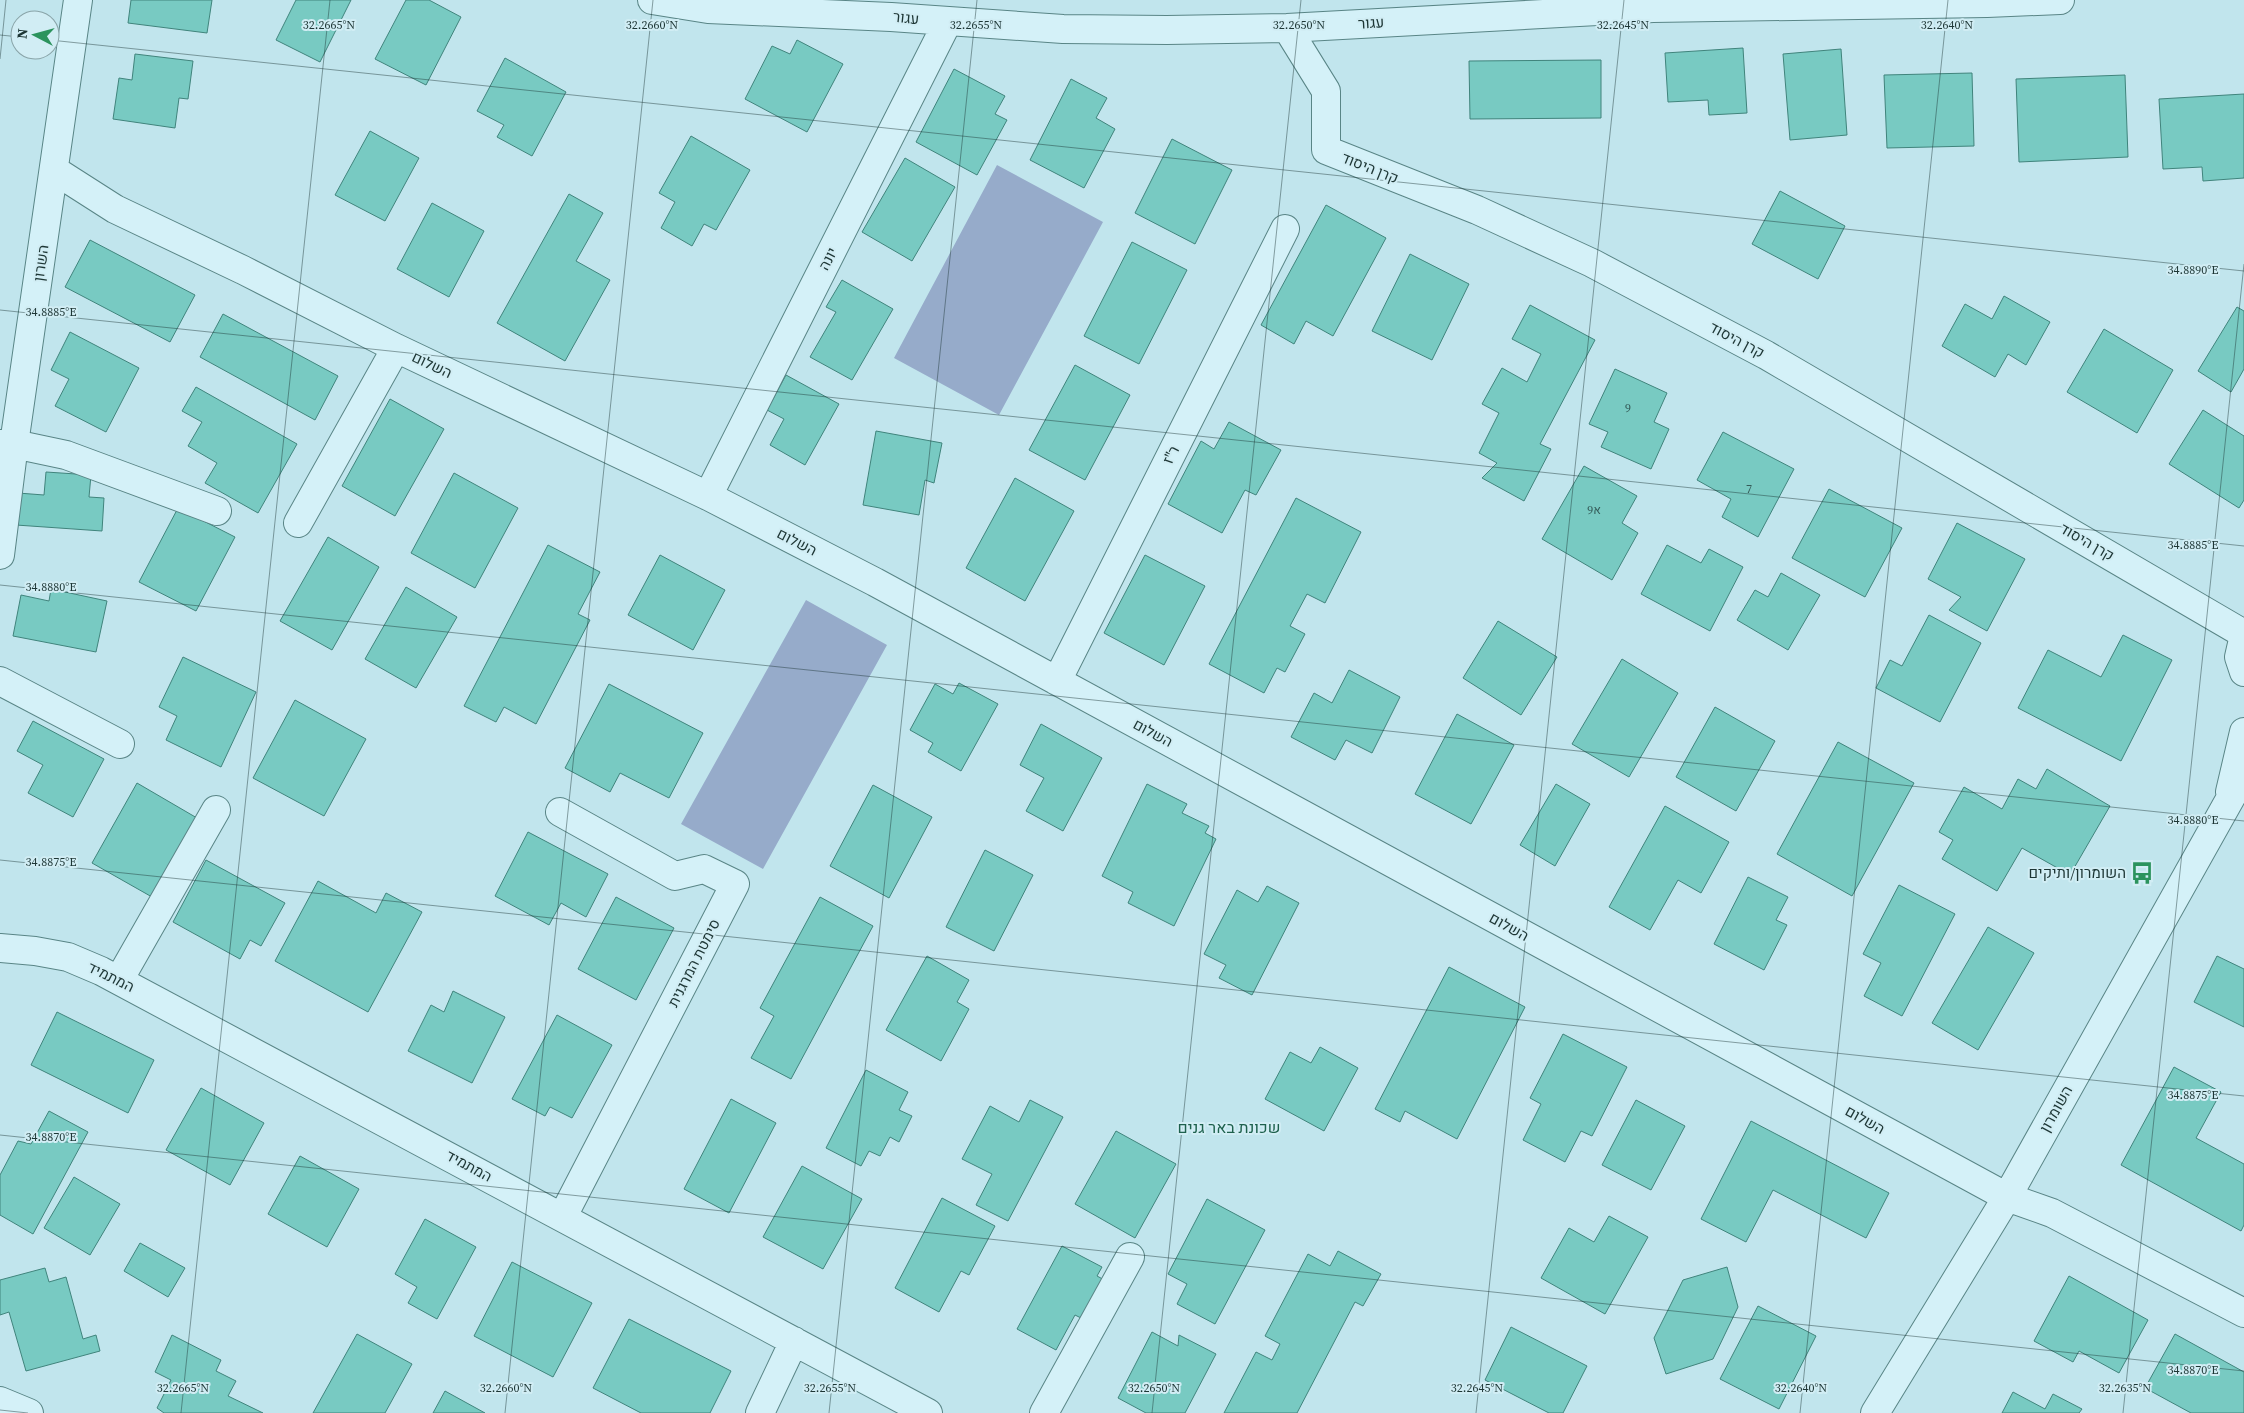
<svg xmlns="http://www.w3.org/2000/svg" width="2244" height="1413" font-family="'Source Serif 4',Heebo,serif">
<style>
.green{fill:#96abca}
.building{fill:#78cac2;stroke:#40847c}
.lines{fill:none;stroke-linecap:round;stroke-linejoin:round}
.minor-casing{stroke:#598586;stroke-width:30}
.minor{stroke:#d4f1f8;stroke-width:28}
.ticks{fill:none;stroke:#1d3635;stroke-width:1;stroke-opacity:0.45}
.labels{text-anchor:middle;stroke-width:4;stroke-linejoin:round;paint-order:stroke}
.number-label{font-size:12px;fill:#345b58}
.street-label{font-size:15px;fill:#1d3635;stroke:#d1edf4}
.poi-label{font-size:15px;fill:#1d3635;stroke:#d1edf4;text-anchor:end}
.neighbourhood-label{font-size:16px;fill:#1e614d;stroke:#d1edf4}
.ticks-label{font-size:12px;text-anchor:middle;fill:#1d3635;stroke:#d1edf4;stroke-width:4;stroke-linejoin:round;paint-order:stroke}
</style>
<rect width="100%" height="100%" fill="#c1e5ed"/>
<!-- green -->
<path class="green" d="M997,165L1103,222L999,415L894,358Z
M806,600L887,645L763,869L681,824Z"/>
<!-- building -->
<path class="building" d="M131,0H212L207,33L128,23Z
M296,0H351L320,62L276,40Z
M406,0H429L461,17L426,85L375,59Z
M797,40L843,64L807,132L745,99L772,46L790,54Z
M1743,48L1747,113L1709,115L1708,100L1668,102L1665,53Z
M1841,49L1847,135L1790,140L1783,54Z
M135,54L193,61L188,99L179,98L175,128L113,119L119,78L132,80Z
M505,58L566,92L532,156L497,137L504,125L477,111Z
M1601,60V118L1470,119L1469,61Z
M954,69L1005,96L995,114L1007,120L977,175L916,142Z
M1972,73L1974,146L1887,148L1884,75Z
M2125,75L2128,157L2019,162L2016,79Z
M1071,79L1107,98L1096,118L1115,129L1084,188L1030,160Z
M2244,94V178L2203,181L2202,167L2163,169L2159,99Z
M370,131L419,158L385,221L335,195Z
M691,136L750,170L716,230L704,224L692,246L661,228L675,202L659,193Z
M1172,139L1232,170L1195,244L1135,213Z
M905,158L955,187L912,261L862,232Z
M1780,191L1845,226L1818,279L1752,244Z
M569,194L603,213L576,261L610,280L565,361L497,323Z
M432,203L484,231L449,297L397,269Z
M1326,205L1386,238L1333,336L1306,321L1294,344L1261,325Z
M90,240L195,295L170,342L65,287Z
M1132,242L1187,270L1139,364L1084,336Z
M1410,254L1469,284L1432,360L1372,331Z
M842,280L893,309L852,380L810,357L836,312L826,307Z
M2004,296L2050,322L2026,365L2008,354L1995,377L1942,346L1965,304L1992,319Z
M1530,305L1595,340L1540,444L1551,449L1524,501L1482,478L1497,463L1479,453L1499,413L1482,404L1502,368L1527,382L1541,354L1512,339Z
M2237,307L2244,311V369L2231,392L2198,371Z
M223,314L338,376L315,420L200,357Z
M2104,329L2173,370L2137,433L2067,392Z
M70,332L139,368L106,432L55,406L69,379L51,370Z
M1075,365L1130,395L1085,480L1029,450Z
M1615,369L1667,393L1654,422L1669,429L1651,469L1601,447L1608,432L1589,424Z
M786,375L839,404L805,465L770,445L784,419L767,410Z
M196,387L297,444L258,513L205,483L217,463L188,446L202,422L182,411Z
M390,399L444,429L395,516L342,486Z
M2203,410L2244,436V500L2239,508L2169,464Z
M1229,422L1281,450L1256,495L1245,490L1222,533L1168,504L1201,441L1214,449Z
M876,431L942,443L934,483L925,480L919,515L863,505Z
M1723,432L1794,469L1758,537L1722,517L1731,499L1697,480Z
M1584,466L1637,496L1622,523L1638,533L1612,580L1542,539Z
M46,472L91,475L89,497L104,498L102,531L16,525L18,493L44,495Z
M454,473L518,508L475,588L411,553Z
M1015,478L1074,511L1025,601L966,568Z
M1829,489L1902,528L1865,597L1792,558Z
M1296,498L1361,532L1325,603L1307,594L1290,626L1305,634L1285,672L1277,668L1264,693L1209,664Z
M178,508L235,537L196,611L139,582Z
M1957,523L2025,559L1987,631L1949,610L1961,597L1928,579Z
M328,537L379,567L332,650L280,621Z
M548,545L600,572L578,614L590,620L536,724L504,707L496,722L464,706Z
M1667,545L1701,563L1709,549L1743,567L1710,631L1641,594Z
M660,555L725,590L693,650L628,615Z
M1145,555L1205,586L1164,665L1104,633Z
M1781,573L1820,595L1788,650L1737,620L1755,590L1768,597Z
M406,587L457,617L416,688L365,659Z
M51,589L107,601L96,652L13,636L21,595L49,601Z
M1929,615L1981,643L1940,722L1876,688L1890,660L1902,666Z
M1498,621L1557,657L1521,715L1463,678Z
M2123,635L2172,660L2121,761L2018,708L2048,650L2101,677Z
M183,657L256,692L221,767L166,740L177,716L159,707Z
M1622,659L1678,693L1629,777L1572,744Z
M1349,670L1400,697L1372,753L1346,740L1335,760L1291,737L1314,693L1332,703Z
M959,683L998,704L961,771L928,752L933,743L910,730L935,684L953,694Z
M609,684L703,733L669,798L620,773L610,792L565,768Z
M295,700L366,739L324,816L253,778Z
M1715,707L1775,741L1736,811L1676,777Z
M1457,714L1514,745L1471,824L1415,794Z
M33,721L104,759L73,817L28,793L43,765L17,751Z
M1041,724L1102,758L1063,831L1026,811L1044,778L1020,765Z
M1838,742L1914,783L1852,896L1777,854Z
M2047,769L2110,806L2070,875L2022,848L1997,891L1942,859L1953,840L1939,832L1964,787L2002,809L2018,779L2036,789Z
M137,783L197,818L152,897L92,863Z
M1147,784L1187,804L1182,813L1209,826L1205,833L1216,839L1174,926L1128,903L1133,892L1102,876Z
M1556,784L1590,804L1555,866L1520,845Z
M873,785L932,817L889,898L830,866Z
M1665,806L1729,842L1701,893L1678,880L1650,930L1609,907Z
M528,832L608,874L586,917L561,903L549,925L495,896Z
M985,850L1033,875L994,951L946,927Z
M206,860L285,903L261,946L250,940L240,959L173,922Z
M1748,877L1788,897L1776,920L1787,925L1764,970L1714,944Z
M318,881L376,913L386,893L422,912L368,1012L275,961Z
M1899,885L1955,914L1902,1016L1864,996L1881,963L1863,954Z
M1267,886L1299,903L1252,995L1219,978L1226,965L1204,954L1237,890L1258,902Z
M616,897L674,928L636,1000L578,969Z
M820,897L873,926L791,1079L751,1058L774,1016L760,1008Z
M1988,927L2034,953L1978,1050L1932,1023Z
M927,956L969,980L957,1002L969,1009L941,1061L886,1030Z
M2217,956L2244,969V1027L2194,1002Z
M1449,967L1525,1007L1457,1139L1405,1111L1400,1122L1375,1109Z
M453,991L505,1017L472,1083L408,1051L431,1005L444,1012Z
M57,1012L154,1060L128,1113L31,1065Z
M557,1015L612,1045L572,1118L550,1107L545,1116L512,1099Z
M1563,1034L1627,1067L1592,1136L1581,1131L1565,1162L1523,1140L1541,1104L1530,1098Z
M1320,1047L1358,1068L1324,1131L1265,1099L1290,1052L1311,1063Z
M2174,1067L2221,1092L2196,1138L2244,1164V1225L2241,1231L2121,1165Z
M866,1070L908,1092L899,1110L912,1116L899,1142L890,1137L880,1156L869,1151L861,1166L826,1148Z
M201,1088L264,1123L230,1185L166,1150Z
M731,1099L776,1123L729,1213L684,1189Z
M1030,1100L1063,1117L1008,1221L976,1205L992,1174L962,1159L990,1106L1019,1122Z
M1636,1100L1685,1126L1651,1190L1602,1165Z
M49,1111L88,1132L33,1234L0,1215V1175L18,1141L31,1144Z
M1751,1121L1889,1193L1866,1238L1773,1190L1746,1242L1701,1219Z
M1116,1131L1176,1164L1135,1238L1075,1204Z
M300,1156L359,1189L327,1247L268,1214Z
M802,1166L862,1199L823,1269L763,1237Z
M74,1177L120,1204L90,1255L44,1228Z
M942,1198L995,1226L969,1275L961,1271L939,1312L895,1288Z
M1207,1199L1265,1230L1215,1324L1177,1304L1187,1284L1168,1274Z
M1609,1216L1648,1237L1605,1314L1541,1278L1569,1228L1594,1242Z
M425,1219L476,1247L437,1319L408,1303L417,1287L395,1274Z
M140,1243L185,1268L168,1297L124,1271Z
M1062,1246L1102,1267L1097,1276L1110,1283L1089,1322L1075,1315L1056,1350L1017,1329Z
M1338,1251L1381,1274L1363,1306L1355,1302L1297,1413H1224L1256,1352L1272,1360L1280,1344L1265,1336L1308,1254L1330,1266Z
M512,1262L592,1303L553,1377L474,1336Z
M1727,1267L1738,1307L1713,1359L1666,1374L1654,1338L1683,1280Z
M45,1268L49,1282L66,1277L83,1339L96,1335L100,1351L26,1371L9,1312L0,1315V1280Z
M2069,1276L2148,1320L2119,1373L2079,1351L2073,1362L2034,1341Z
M1758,1306L1816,1336L1779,1409L1720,1379Z
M629,1319L731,1371L710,1413H641L593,1388Z
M1511,1327L1587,1366L1563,1413H1549L1485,1380Z
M1152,1332L1178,1346L1179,1335L1216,1354L1185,1413H1146L1118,1398Z
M357,1334L412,1364L385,1413H313Z
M2175,1334L2244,1372V1413H2191L2145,1388Z
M172,1335L221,1360L216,1371L236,1381L228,1396L263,1413H164L157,1408L171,1380L155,1372Z
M445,1391L485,1413H433Z
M2013,1392L2045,1409L2053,1394L2082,1409L2079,1413H2002Z"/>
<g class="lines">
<defs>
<path id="minor" d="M652,0L708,9L891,17L1063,29L1167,30L1287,28L1653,8L1987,3L2060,0
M1287,28L1326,91V150L1477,210L1592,263L1766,355L2244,634
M54,170L115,209L243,270L396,348L708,496L875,582L2007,1197L2052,1213L2244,1313
M0,444H14L66,455L217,511
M708,496L948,21
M298,523L396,348
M0,555L14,444L78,0
M2244,635L2239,657L2244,672
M0,681L120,744
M1057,681L1285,229
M2230,792L2244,732
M560,812L675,876L704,869L735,884L563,1216
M0,948L35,951L68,957L101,971L928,1413
M119,980L216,810
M0,1401L29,1413
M760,1413L794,1341
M1044,1413L1130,1257
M1875,1413L2007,1197L2244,774"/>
</defs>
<!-- minor casing -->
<use href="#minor" class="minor-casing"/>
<!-- minor -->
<use href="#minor" class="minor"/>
</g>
<!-- ticks -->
<path class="ticks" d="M0,35L20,37M50,40L2244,271M0,59L6,0M0,310L2244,546M0,585L2244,821M0,860L2244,1096M0,1135L2244,1371M0,1410L28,1413M181,1413L330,0M505,1413L653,0M829,1413L977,0M1152,1413L1301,0M1476,1413L1624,0M1800,1413L1948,0M2123,1413L2244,264"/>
<!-- icons -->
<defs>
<symbol id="bus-bare" viewBox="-9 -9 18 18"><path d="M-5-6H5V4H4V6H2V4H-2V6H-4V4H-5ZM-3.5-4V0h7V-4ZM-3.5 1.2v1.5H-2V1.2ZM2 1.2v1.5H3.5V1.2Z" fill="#2b935d" stroke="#d1edf4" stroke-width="2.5" paint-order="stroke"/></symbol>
</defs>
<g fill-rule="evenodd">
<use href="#bus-bare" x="2126" y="857" width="32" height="32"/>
</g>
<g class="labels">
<!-- number labels -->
<g class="number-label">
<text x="1628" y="412">9</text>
<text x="1749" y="493">7</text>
<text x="1594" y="514">9א</text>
</g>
<!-- street labels -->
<g class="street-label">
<text transform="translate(906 18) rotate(6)" y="5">עגור</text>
<text transform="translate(1371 23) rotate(-3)" y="5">עגור</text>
<text transform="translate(1370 168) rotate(22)" y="5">קרן היסוד</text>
<text transform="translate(828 259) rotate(-63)" y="5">יונה</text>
<text transform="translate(41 263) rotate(-82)" y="5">השרון</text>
<text transform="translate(1737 340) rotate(28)" y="5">קרן היסוד</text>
<text transform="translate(432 365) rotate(25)" y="5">השלום</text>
<text transform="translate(1171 455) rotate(-63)" y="5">ר"ז</text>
<text transform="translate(797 542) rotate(27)" y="5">השלום</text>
<text transform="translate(2087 542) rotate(30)" y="5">קרן היסוד</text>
<text transform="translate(1153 733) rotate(28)" y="5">השלום</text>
<text transform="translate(1509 927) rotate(29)" y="5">השלום</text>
<text transform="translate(694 963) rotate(-63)" y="5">סימטת המרגנית</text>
<text transform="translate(111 977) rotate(26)" y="5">המתמיד</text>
<text transform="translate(2056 1109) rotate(-61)" y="5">השומרון</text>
<text transform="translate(1865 1120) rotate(29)" y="5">השלום</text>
<text transform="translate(469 1166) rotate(28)" y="5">המתמיד</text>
</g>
<!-- poi labels -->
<g class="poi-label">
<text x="2126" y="878">השומרון/ותיקים</text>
</g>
<!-- neighbourhood labels -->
<g class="neighbourhood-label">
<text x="1229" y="1133">שכונת באר גנים</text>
</g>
</g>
<g class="ticks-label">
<text x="329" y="29">32.2665°N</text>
<text x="652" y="29">32.2660°N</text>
<text x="976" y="29">32.2655°N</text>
<text x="1299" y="29">32.2650°N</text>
<text x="1623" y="29">32.2645°N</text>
<text x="1947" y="29">32.2640°N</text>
<text x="2193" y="274">34.8890°E</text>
<text x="51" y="316">34.8885°E</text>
<text x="2193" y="549">34.8885°E</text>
<text x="51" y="591">34.8880°E</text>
<text x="2193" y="824">34.8880°E</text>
<text x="51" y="866">34.8875°E</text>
<text x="2193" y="1099">34.8875°E</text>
<text x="51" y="1141">34.8870°E</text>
<text x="2193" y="1374">34.8870°E</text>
<text x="183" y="1392">32.2665°N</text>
<text x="506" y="1392">32.2660°N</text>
<text x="830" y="1392">32.2655°N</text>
<text x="1154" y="1392">32.2650°N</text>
<text x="1477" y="1392">32.2645°N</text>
<text x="1801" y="1392">32.2640°N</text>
<text x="2125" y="1392">32.2635°N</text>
</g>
<!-- north arrow -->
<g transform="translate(35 35) rotate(276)"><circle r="24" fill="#d1edf4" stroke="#89a4a8"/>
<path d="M0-4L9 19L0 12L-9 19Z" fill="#2b935d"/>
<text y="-8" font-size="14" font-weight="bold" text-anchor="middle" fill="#1d3635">N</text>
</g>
</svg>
